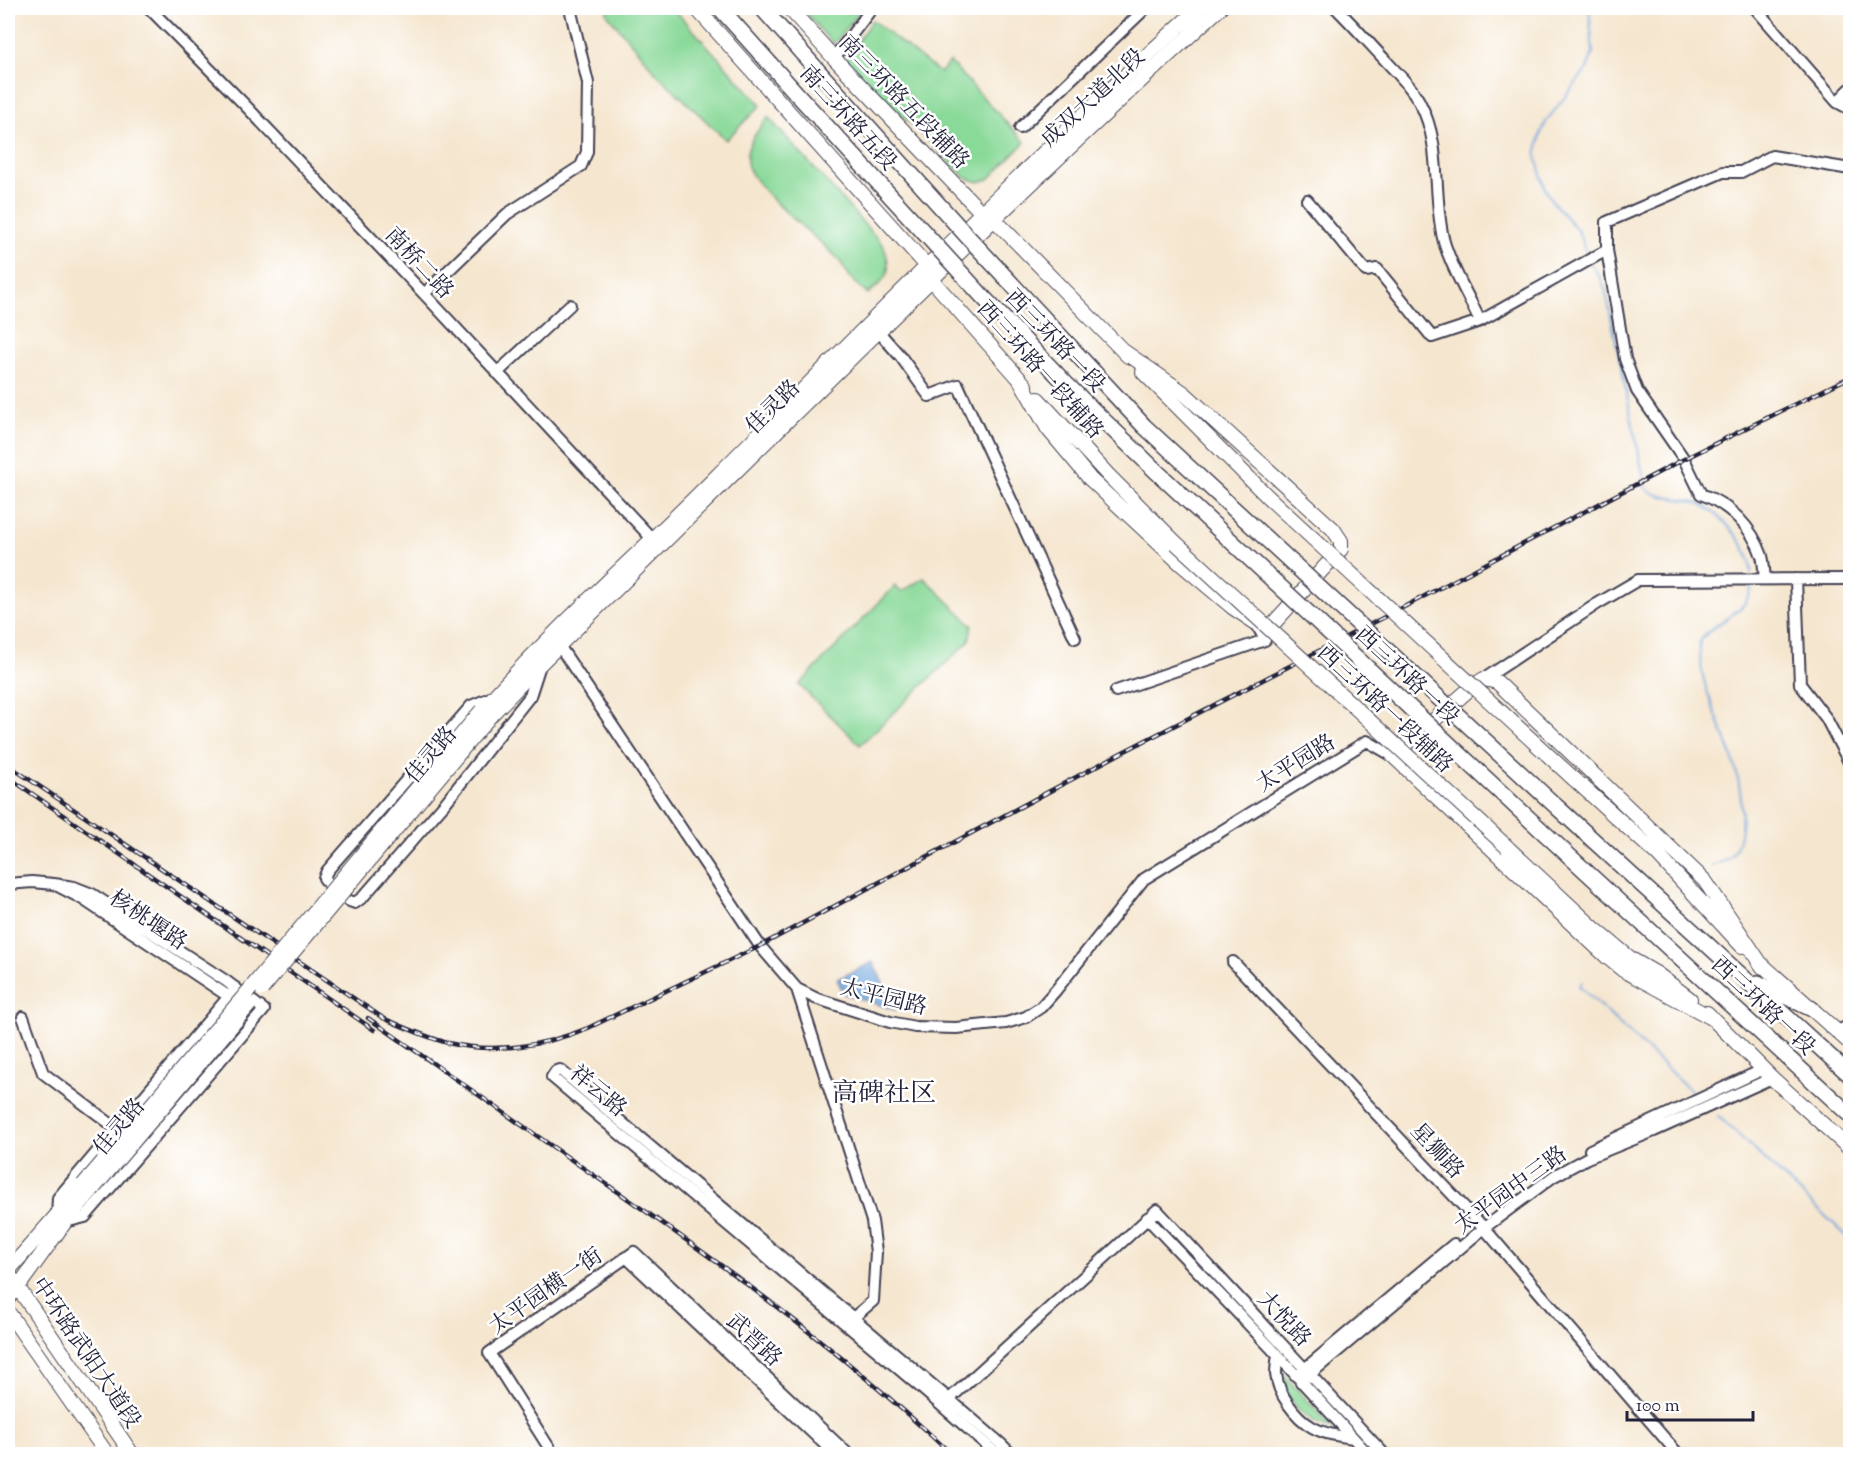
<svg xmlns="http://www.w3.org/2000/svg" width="1858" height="1462" font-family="'Sorts Mill Goudy','Noto Serif SC',serif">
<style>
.green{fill:#89d999;stroke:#567e6a;stroke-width:1.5}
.water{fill:#6da3da;stroke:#48628a;stroke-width:1.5}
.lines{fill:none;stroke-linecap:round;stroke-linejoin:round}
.stream{stroke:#6da3da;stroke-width:2}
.minor-casing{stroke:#423f51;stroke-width:14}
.major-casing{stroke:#423f51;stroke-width:16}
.highway-casing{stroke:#423f51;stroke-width:18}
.minor{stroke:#fff;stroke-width:10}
.major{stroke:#fff;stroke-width:14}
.highway{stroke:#fff;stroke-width:15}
.rail-casing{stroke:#22223b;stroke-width:4.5}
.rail{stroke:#fff;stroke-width:2;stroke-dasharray:7;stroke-linecap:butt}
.major-bridge-casing{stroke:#423f51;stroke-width:16;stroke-linecap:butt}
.highway-bridge-casing{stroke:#423f51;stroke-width:18;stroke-linecap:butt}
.major-bridge{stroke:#fff;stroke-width:14}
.highway-bridge{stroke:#fff;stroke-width:15}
.labels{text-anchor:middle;stroke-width:5;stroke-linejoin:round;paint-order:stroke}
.street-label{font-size:22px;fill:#22223b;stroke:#fff}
.quarter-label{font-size:26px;fill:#22223b;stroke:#fff}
</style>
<rect width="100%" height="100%" fill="#fff"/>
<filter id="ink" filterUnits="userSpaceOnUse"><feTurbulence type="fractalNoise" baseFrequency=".0167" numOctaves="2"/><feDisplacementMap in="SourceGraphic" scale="12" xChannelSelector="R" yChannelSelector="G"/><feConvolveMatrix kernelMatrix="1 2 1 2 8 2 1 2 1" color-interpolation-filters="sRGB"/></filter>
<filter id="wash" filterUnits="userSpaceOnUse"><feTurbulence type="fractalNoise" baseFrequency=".008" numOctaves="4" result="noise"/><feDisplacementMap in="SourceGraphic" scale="24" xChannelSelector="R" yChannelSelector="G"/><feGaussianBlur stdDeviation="1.35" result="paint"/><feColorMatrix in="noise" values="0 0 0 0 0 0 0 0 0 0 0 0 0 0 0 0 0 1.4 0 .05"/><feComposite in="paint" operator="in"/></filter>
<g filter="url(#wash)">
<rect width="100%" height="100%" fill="#f5e6cf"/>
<!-- green -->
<path class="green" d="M607,8H673L761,105L726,140L657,74L607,14Z
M801,8H863L833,44Z
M872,20L940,73L950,62L1025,142L989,179L979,182L966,178L845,59Z
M768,117L883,245C894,272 888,277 868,294C862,289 856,284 851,278C846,272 843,265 838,259C820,239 749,187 747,162C745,144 758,131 768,117Z
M924,578L972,625L969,641L860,745L799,685L895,586L901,592Z
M1281,1372L1333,1428C1306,1423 1283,1399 1281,1372Z"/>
<!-- water -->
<path class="water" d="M873,962L896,1010L844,994L837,979Z"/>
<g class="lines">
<!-- stream -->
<path class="stream" d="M1588,257L1578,231L1552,201L1544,186L1536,156L1541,133L1547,120L1587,69L1593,53L1589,8
M1590,262L1601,279L1606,292L1646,489C1660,499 1679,498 1695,502C1715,508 1743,539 1749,559C1751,563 1751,568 1751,573
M1712,866C1717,864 1725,861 1729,858C1749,838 1741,784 1733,760C1721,721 1697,684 1700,641C1716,618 1746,617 1752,586
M1582,982L1579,986L1691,1091
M1718,1116L1850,1239"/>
</g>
</g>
<g filter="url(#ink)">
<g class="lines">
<defs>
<path id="minor" d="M149,8L244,104L428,298L656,543
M1336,8C1353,25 1369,43 1386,61C1398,74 1412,87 1420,103C1443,146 1432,197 1444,242C1452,269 1468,295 1480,321
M1755,8L1837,102L1850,109
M834,58L872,8
M1837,102L1850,89
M1020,128L1146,8
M1307,200L1366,271L1377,269L1432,337L1480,321L1607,250
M424,294L507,214L581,166L587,152L588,83L570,8
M878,331L901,357L929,396L958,385L1075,638
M497,373L570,305
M1765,579C1764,572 1764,563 1762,556C1752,527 1729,504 1701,494L1684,459L1637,391L1625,359L1607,250V222L1723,172H1741L1772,156L1850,169
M1796,579L1800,684L1826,718L1850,764
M556,641L760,946L797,989L815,998L890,1022L915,1027L956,1028L1006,1023L1026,1017L1041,1007L1056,990L1144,879L1367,741L1393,756
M1484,679L1597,604L1638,580L1850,579
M1116,691L1265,640L1256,623
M493,697L471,706L327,871L324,878C330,888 344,900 355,903L363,897L446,802L530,696L540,665
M8,884L32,882L54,884L81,898L234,1000
M54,884L74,887L92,894L226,981L264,1010L85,1217L65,1222
M1233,962L1484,1228L1678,1454
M797,989L872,1221L876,1252L873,1301L853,1318
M23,1017L43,1073L116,1128
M1838,1031L1850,1025
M1590,1150L1764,1069
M57,1216L58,1198L236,988
M1147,1218L1271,1348L1368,1454
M626,1257L835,1454
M1278,1355C1277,1361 1276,1368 1276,1374C1278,1394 1295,1417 1312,1427C1324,1434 1339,1436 1353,1438
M1296,1376L1454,1244
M1301,1382L1484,1228L1554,1176L1587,1158L1654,1131L1772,1078
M945,1403L1157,1210L1384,1454
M553,1454L489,1353L634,1252L848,1454
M997,1454L919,1386L552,1077L556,1071L560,1070L949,1399L1001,1444L1011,1454"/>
<path id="major" d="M696,8L926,265L931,279L1025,385
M789,8L834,58L982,213L994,219L1128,356
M1143,372L1268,497
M1019,378L1048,429L1090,479L1181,564L1232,607L1256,623L1272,625L1341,549V541L1333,529L1184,393L1122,350
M1038,399L1108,475L1176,543
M482,710C553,629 635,558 711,482C871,321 1031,160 1199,8
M490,716L541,663C766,443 987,219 1220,8
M1574,779L1657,854L1742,946
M1507,847L1596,930L1631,959L1657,974L1690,999
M1758,961L1850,1043
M1707,1013L1772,1078L1850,1149
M1712,1018L1623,970L1606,956L1393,756L1473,686L1484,679L1497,682L1705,881L1763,967
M8,1271L83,1185
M8,1273L132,1454
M8,1298L18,1287L65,1222L92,1190
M8,1312L107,1454"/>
<path id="highway" d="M720,8L797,94
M762,8L819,72
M1558,808L1850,1075
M1540,829L1850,1115
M1758,983L1812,1009"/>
</defs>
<!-- minor casing -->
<use href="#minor" class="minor-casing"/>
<!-- major casing -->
<use href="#major" class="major-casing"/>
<!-- highway casing -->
<use href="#highway" class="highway-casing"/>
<!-- minor -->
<use href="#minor" class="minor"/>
<!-- major -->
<use href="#major" class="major"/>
<!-- highway -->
<use href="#highway" class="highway"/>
<defs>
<path id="rail" d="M8,765L383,1018C404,1027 425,1037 448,1043C494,1054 544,1046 588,1028L760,946L1123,752L1402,608L1684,459L1850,377
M8,777L374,1030
M368,1018C438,1066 507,1115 576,1163C707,1253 836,1345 951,1454"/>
</defs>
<!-- rail casing -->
<use href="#rail" class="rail-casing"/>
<!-- rail -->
<use href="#rail" class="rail"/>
<defs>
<path id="major-bridge" d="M1268,497L1574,779
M1176,543L1507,847
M262,989L490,716
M83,1185L246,994L482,710
M92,1190L250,1004"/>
<path id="highway-bridge" d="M819,72L967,236L1144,426L1558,808
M797,94L984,298L1068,386L1157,472L1540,829"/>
</defs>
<!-- major-bridge casing -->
<use href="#major-bridge" class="major-bridge-casing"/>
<!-- highway-bridge casing -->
<use href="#highway-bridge" class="highway-bridge-casing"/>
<!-- major-bridge -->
<use href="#major-bridge" class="major-bridge"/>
<!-- highway-bridge -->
<use href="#highway-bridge" class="highway-bridge"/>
</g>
</g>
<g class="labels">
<!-- street labels -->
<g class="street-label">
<text transform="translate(1092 97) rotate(-43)" y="8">成双大道北段</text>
<text transform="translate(905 101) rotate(46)" y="8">南三环路五段辅路</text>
<text transform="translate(849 117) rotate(48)" y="8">南三环路五段</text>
<text transform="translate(420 262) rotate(47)" y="8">南桥二路</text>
<text transform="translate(1056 340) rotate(46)" y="8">西三环路一段</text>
<text transform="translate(1041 369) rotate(48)" y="8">西三环路一段辅路</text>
<text transform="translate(772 406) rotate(-45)" y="8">佳灵路</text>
<text transform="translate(1408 675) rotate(43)" y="8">西三环路一段</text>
<text transform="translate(1386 708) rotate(43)" y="8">西三环路一段辅路</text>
<text transform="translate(430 754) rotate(-50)" y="8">佳灵路</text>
<text transform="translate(1295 762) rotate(-32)" y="8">太平园路</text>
<text transform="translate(149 919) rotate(34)" y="8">核桃堰路</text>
<text transform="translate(884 996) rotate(14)" y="8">太平园路</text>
<text transform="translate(1764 1005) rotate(43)" y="8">西三环路一段</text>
<text transform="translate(599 1090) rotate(40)" y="8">祥云路</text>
<text transform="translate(118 1126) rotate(-50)" y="8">佳灵路</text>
<text transform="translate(1438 1150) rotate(47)" y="8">星狮路</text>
<text transform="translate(1510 1189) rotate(-36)" y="8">太平园中三路</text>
<text transform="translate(545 1290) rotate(-35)" y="8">太平园横一街</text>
<text transform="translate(1285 1318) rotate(47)" y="8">大悦路</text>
<text transform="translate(755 1339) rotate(43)" y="8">武晋路</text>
<text transform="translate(87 1352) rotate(56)" y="8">中环路武阳大道段</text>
</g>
<!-- quarter labels -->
<g class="quarter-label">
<text x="884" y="1101">高碑社区</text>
</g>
</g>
<!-- margin -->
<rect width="1858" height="1462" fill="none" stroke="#fff" stroke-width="30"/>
<!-- scale -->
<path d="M1627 1411v9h126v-9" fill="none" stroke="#22223b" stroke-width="3"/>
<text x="1636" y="1411" font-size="18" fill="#22223b" stroke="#ffffff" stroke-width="4.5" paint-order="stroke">100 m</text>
</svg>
